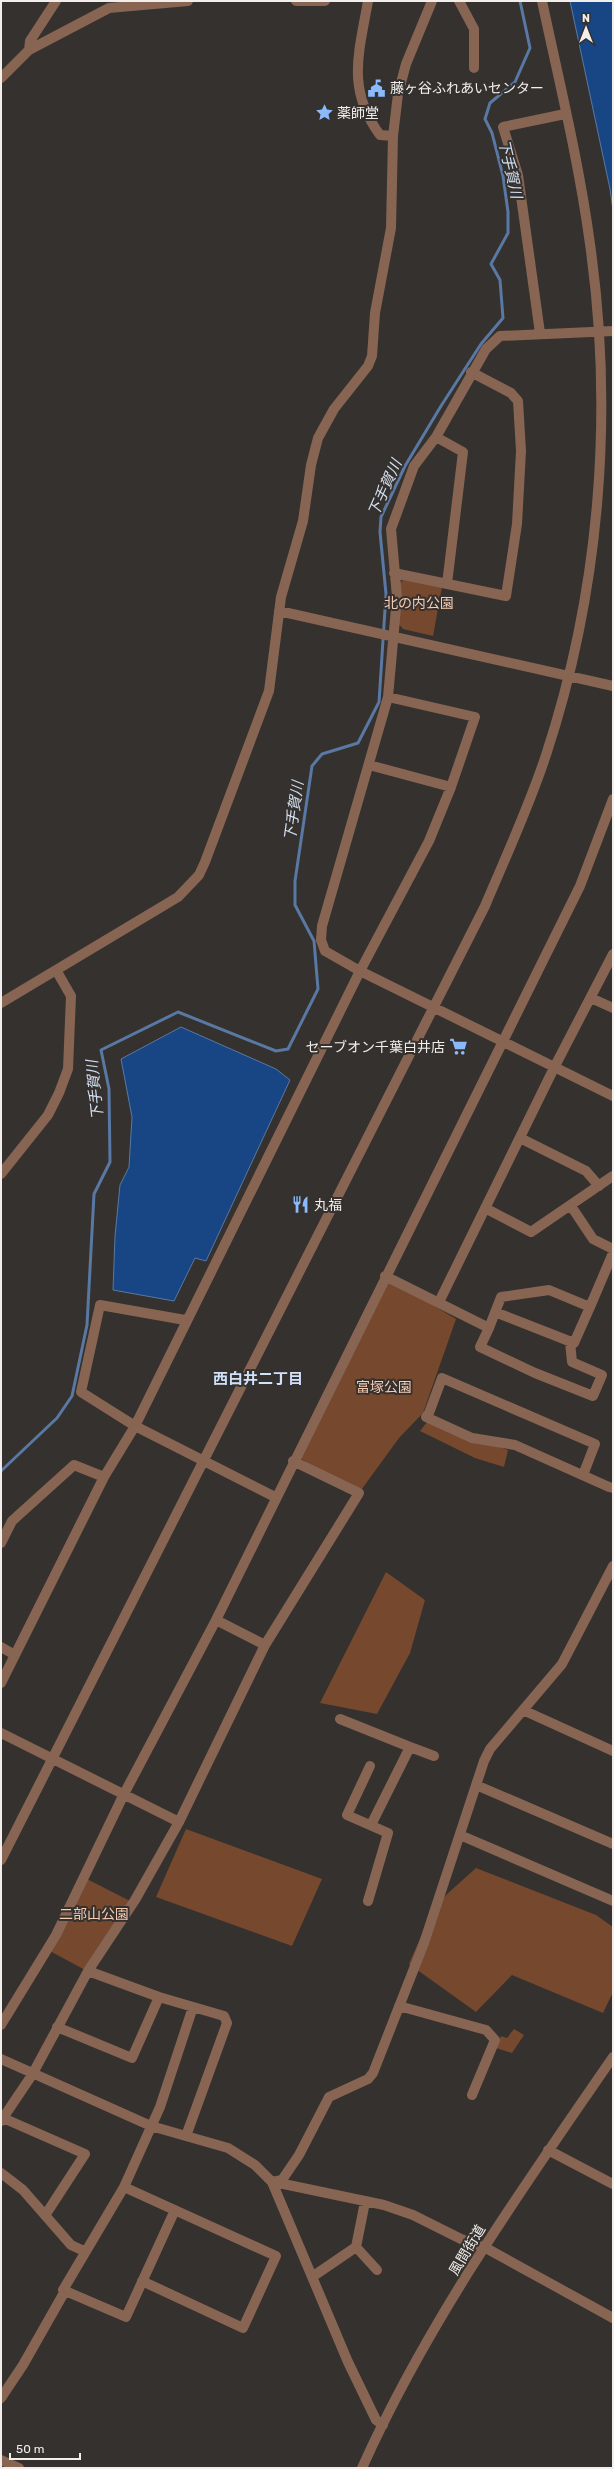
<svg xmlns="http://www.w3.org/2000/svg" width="614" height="2469" font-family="Rubik,'Noto Sans JP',sans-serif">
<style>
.green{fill:#76482d}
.water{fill:#184684;stroke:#5978a3}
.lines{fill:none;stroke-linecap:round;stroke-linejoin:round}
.stream{stroke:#5978a3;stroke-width:3}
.minor{stroke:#876552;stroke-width:10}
.labels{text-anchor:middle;stroke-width:4;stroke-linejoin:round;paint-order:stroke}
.poi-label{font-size:14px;fill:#f1eeec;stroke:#35312e;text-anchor:start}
.park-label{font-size:14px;fill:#f6cbb4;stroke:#35312e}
.street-label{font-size:14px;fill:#f1eeec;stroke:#35312e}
.water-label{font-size:15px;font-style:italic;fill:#d3e0f2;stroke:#35312e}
.neighbourhood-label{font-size:15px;font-weight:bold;fill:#cfe1fb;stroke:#35312e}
</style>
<rect width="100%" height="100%" fill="#35312e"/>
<!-- green -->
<path class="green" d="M404,579L442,587L433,636L403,629L398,623L399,584Z
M386,1277L456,1319L423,1413L399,1438L359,1493L300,1458Z
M427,1422L508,1450L504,1467L475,1458L420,1431Z
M386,1572L425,1600L410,1653L377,1714L320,1703Z
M186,1829L322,1879L292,1946L156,1897Z
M476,1868L596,1915L613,1927V1992L603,2013L512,1975L476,2012L409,1964L430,1916L446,1895Z
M85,1878L130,1901L85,1970L48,1950Z
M514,2029L524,2035L512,2053L496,2048L501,2036L507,2038Z"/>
<!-- water -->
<path class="water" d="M570,1H613V210L610,189Z
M181,1027L276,1069L290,1080L206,1261L195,1258L174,1301L113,1290L115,1236L120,1185L129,1167L132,1117L121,1059Z"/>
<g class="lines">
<!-- stream -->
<path class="stream" d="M1,1471L57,1418L72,1396L87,1325L94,1194L110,1162L109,1089L101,1050L178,1012L276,1051L288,1049L318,989L314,941L295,905V881L312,766L322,754L358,743L379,702L386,594L380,532L381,517L405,466L441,406L481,344L503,318L500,280L491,264L508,233V212L503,176L492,133L485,119L490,103L515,82L530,48L520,1"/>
<!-- minor -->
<path class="minor" d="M296,1H325
M368,1C359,53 346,89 380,135L393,136
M459,1L474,29V68
M29,50L30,41L56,1
M1,78L29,50L109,8L188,1
M613,331L500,336L486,349L436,437L414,466L391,529L397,597L388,697L322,926L321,940L325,951L360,971L613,1096
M540,333L518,175L503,127L565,114
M436,437L463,452L447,584
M394,573L506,596L517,524L521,451L518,401L511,393L471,372
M279,611L613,686
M369,765L451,787
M591,998L613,1008
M1,1003L178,897L199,875L205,862L269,691L281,597L303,521L311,465L318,438L334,409L368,366L372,356L375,313L391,228L393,136L398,94L406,64L432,1
M520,1138L586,1171L599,1186
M1,1174L48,1115L59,1093L68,1069L71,996L56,970
M571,1206L593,1239L613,1249
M485,1208L531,1232L613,1176
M385,1276L489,1328L480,1347L535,1373L593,1396L602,1375L572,1362L570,1342
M439,1302L555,1066L613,954
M590,1307L613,1253
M185,1320L100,1305L81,1392L135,1426L275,1497
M489,1328L501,1297L549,1290L590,1307L574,1343L495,1312
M583,1475L595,1444L442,1378L429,1413L426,1417L472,1438L515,1445L609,1487L613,1488
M1,1543L12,1521L74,1465L104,1477
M216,1620L265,1645
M1,1647L15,1655
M1,1683L104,1477L135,1426L360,971L429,841L451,787L475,717L388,697
M525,1711L613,1751
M340,1719L410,1747L371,1825
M1,1733L179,1822
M410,1747L434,1756
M476,1785L613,1844
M460,1835L613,1901
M1,1860L485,906C506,856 529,807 546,755C600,591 614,414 590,244C579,162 559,81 542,1
M368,1901L388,1833L347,1815L370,1766
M88,1971L159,1997L224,2016L227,2023L186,2136
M399,2006L486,2030L495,2040L472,2095
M1,2025L56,1935L124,1794L216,1620L580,886L613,799
M57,2027L132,2058L159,1997
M1,2059L151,2126L228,2148L255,2165L272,2182L348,2362L376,2420L383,2425
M3,2118L85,2154L46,2214
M1,2121L32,2075L88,1971L135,1900L179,1822L265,1645L359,1493L293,1461
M548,2150L613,2184
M1,2173L23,2190L71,2245L84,2251
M272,2182L282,2180L299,2155L329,2097L368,2079L373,2073L424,1943L484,1761L490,1749L562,1664L613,1566
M274,2182L384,2205L413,2215L461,2239L484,2247L613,2318
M124,2187L276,2256L243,2328L142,2281
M365,2202L356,2247L377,2270
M175,2210L126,2317L63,2290L124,2187L160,2107L193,2007
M312,2277L356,2247
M1,2398L23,2365L65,2291
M1,2460L19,2468
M362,2468C428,2321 522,2189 613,2057"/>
</g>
<!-- icons -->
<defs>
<symbol id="civic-bare" viewBox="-9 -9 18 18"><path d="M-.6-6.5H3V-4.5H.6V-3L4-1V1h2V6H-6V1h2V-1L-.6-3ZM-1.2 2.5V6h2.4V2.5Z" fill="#8abafc" stroke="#35312e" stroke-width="2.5" paint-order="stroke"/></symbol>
<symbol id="sight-bare" viewBox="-9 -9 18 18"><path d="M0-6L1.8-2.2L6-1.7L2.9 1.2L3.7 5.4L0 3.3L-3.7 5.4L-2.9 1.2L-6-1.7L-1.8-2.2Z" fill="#8abafc" stroke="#35312e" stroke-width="2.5" paint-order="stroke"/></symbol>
<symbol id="supermarket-bare" viewBox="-9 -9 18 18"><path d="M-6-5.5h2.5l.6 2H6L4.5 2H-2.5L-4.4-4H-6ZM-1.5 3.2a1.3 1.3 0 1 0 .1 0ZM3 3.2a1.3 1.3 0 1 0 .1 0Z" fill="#8abafc" stroke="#35312e" stroke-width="2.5" paint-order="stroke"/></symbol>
<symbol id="restaurant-bare" viewBox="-9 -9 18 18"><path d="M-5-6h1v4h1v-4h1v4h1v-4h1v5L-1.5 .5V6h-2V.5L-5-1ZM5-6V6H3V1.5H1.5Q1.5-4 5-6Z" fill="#8abafc" stroke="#35312e" stroke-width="2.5" paint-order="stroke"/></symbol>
</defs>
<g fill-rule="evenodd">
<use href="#civic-bare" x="364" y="76" width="25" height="25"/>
<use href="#sight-bare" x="312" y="100" width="25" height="25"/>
<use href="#supermarket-bare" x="446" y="1034" width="25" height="25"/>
<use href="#restaurant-bare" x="288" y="1192" width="25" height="25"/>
</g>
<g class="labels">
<!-- poi labels -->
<g class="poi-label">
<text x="390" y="93">藤ヶ谷ふれあいセンター</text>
<text x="337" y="118">薬師堂</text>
<text x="445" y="1052" text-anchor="end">セーブオン千葉白井店</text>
<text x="314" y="1210">丸福</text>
</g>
<!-- park labels -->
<g class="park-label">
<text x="419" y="608">北の内公園</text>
<text x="384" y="1392">富塚公園</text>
<text x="94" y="1919">二部山公園</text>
</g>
<!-- street labels -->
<g class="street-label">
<text transform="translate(467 2250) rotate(-59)" y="5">風間街道</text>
</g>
<!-- water labels -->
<g class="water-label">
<text transform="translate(510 169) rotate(77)" y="5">下手賀川</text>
<text transform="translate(385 488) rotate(-66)" y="5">下手賀川</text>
<text transform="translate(294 811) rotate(-82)" y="5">下手賀川</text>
<text transform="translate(95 1090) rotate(-96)" y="5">下手賀川</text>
</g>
<!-- neighbourhood labels -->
<g class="neighbourhood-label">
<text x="258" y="1384">西白井二丁目</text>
</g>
</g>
<!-- border -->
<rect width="614" height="2469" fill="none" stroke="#f1eeec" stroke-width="4"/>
<!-- north arrow -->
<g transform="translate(586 28)" stroke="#35312e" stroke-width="3" paint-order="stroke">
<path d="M0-3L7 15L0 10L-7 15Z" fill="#f1eeec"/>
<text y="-6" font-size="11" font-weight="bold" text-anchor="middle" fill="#f1eeec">N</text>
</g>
<!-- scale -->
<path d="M10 2453v6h70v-6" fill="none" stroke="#f1eeec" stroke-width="2"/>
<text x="16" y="2453" font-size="12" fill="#f1eeec" stroke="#35312e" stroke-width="3" paint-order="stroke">50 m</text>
</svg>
